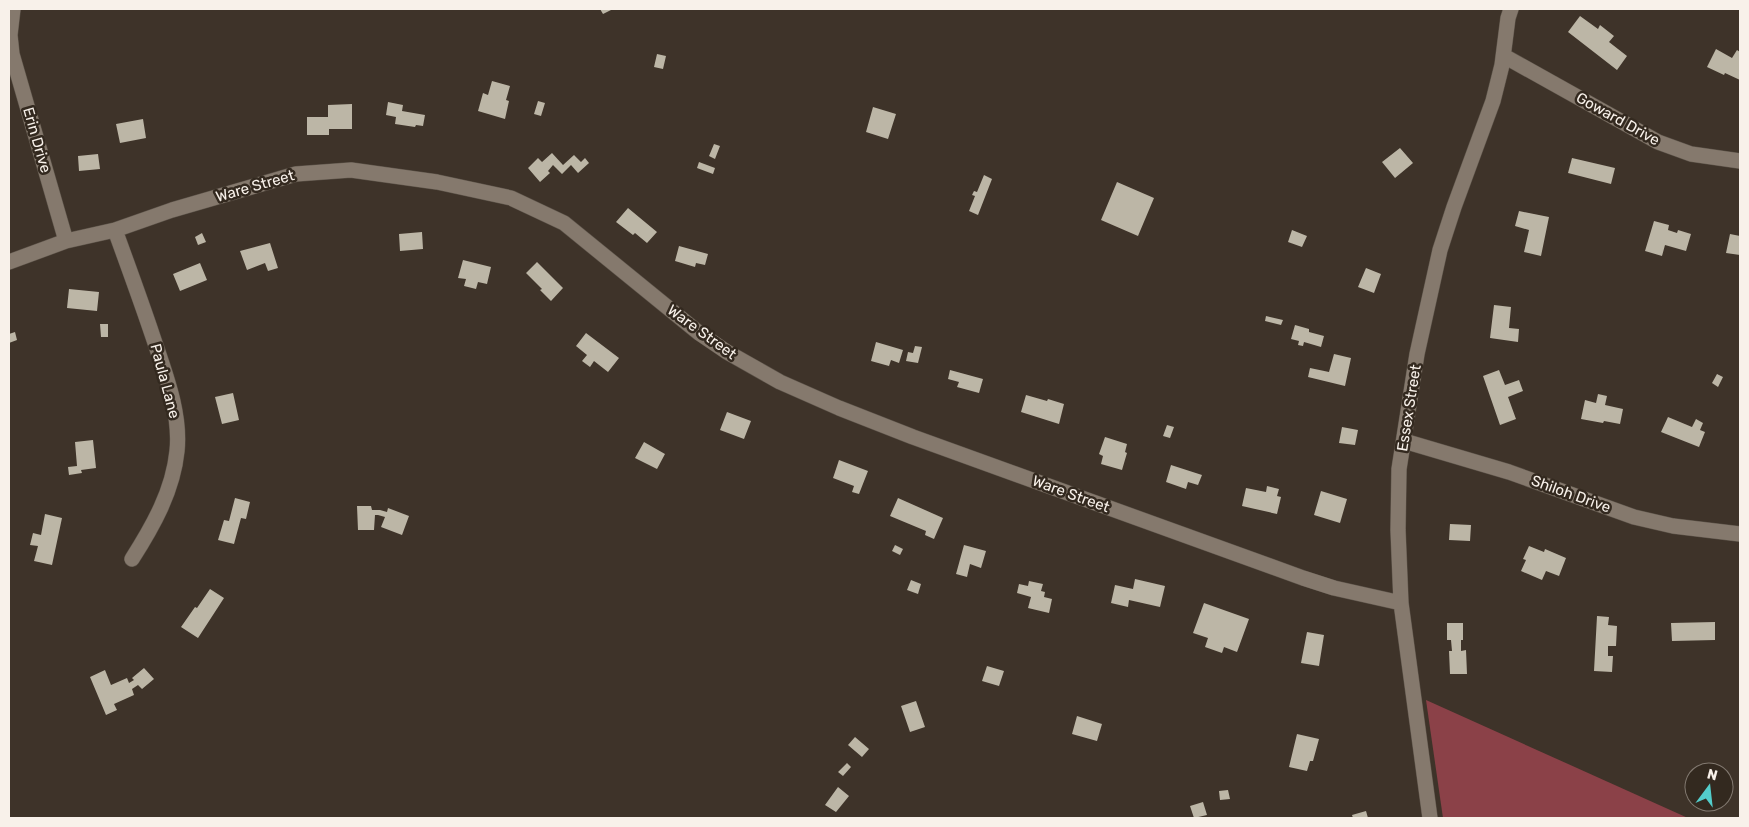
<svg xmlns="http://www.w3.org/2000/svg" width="1749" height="827" font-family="Rubik,sans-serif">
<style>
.green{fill:#8b4148}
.building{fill:#bcb6a6}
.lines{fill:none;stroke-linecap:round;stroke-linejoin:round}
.street-casing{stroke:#5c5349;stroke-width:16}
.street{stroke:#85796d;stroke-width:15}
.labels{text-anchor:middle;stroke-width:5;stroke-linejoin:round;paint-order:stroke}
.street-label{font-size:15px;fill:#f8f1ea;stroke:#33291f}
</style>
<rect width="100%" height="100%" fill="#3e3329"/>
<!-- green -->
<path class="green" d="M1426,700L1688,818H1443Z"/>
<!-- building -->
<path class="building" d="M600,9H613L603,14Z
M1580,16L1598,29L1600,25L1614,36L1609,42L1627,56L1617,70L1568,32Z
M1716,49L1732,58L1737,50L1740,52V80L1725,73L1724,75L1707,67Z
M657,54L666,56L663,69L654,67Z
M492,81L510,86L506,100L509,101L505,119L478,111L483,93L488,95Z
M538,101L545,103L541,116L534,114Z
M388,102L403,105L402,111L425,115L423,126L416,125L415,127L395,124L396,117L386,115Z
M352,104V129H329V135H307V117H328V105Z
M873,107L896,114L888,139L866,132Z
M143,119L146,138L120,143L116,124Z
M714,144L720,146L715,159L709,156Z
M1400,148L1413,163L1395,178L1382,162Z
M552,153L563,165L574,155L581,162L585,158L589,163L578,173L571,165L562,174L553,165L548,171L550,173L540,182L528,168L538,158L542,162Z
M98,154L100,169L79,171L78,156Z
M1572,158L1615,168L1611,184L1568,173Z
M699,162L715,168L713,174L697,168Z
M984,175L992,179L978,215L969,211L975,196L972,195L974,191L977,192Z
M1117,182L1154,198L1138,236L1101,220Z
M628,208L657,232L647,243L635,233L633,235L616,222Z
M1519,211L1549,217L1541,256L1524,252L1529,230L1515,226Z
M1654,221L1669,225L1668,230L1677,233L1678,230L1691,234L1686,251L1665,245L1662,256L1645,251Z
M1292,230L1307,236L1302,247L1288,242Z
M422,232L423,249L400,251L399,234Z
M202,233L206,242L198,245L195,237Z
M1730,234L1740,236V255L1726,253Z
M270,243L278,268L268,271L265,263L247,270L240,251Z
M679,246L708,254L705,265L696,263L695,267L675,261Z
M463,260L491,267L487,284L478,282L476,289L464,286L466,279L458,278Z
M537,262L563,288L551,301L540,290L542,289L526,273Z
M200,263L207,280L180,291L173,274Z
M1366,268L1381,274L1374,293L1358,287Z
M69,289L99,292L97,311L67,308Z
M1494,305L1511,307L1509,328L1519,329L1518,342L1490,338Z
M1266,316L1283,320L1281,325L1265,321Z
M100,324H108V337H101Z
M1295,325L1309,329V332L1324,336L1321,347L1304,342L1303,346L1298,345L1299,341L1291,339Z
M15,332L17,340L9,343V334Z
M586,333L619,358L608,372L594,361L590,367L582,361L587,355L576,346Z
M876,342L903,350L899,363L891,360L889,366L871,361Z
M915,346L922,347L918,363L906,361L908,352L913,353Z
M1334,354L1351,358L1345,386L1308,377L1310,368L1329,372Z
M950,370L983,379L979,393L957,387L959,382L948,379Z
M1499,370L1505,385L1519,380L1523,391L1508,397L1516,419L1500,425L1483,376Z
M1717,374L1723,377L1718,387L1712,383Z
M233,393L239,420L222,424L215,397Z
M1598,394L1607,396L1605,405L1623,409L1620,424L1604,421L1603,423L1581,419L1585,400L1596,403Z
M1026,395L1047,401L1048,399L1064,404L1059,424L1021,412Z
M727,412L751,421L744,439L720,430Z
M1668,417L1692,427L1696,419L1703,423L1700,430L1705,432L1699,447L1661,432Z
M1167,425L1174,427L1170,438L1163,436Z
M1342,427L1358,430L1355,445L1339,443Z
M1105,437L1127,444L1125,452L1127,453L1122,470L1101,464L1103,456L1099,454Z
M93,440L96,468L81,470L82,473L69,475L68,467L77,466L75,442Z
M644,442L665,454L657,469L635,458Z
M839,460L868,471L859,494L852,492L854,486L833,478Z
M1171,465L1202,475L1198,485L1188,482L1186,489L1166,482Z
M1267,486L1279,489L1277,496L1281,497L1277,514L1242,506L1246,488L1266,492Z
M1321,491L1347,499L1340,523L1314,515Z
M235,498L250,502L246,519L241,518L234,544L218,540L224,520L229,521Z
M898,498L943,518L934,539L925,535L926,531L890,516Z
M357,506H371L372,510H380L387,512L388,508L409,516L402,535L381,527L385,517L378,515H375L374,530H358Z
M45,514L62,518L52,565L34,561L38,546L30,545L33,533L41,535Z
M1450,524L1471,525L1470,541L1449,540Z
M895,545L903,549L900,555L892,551Z
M964,545L986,551L981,568L970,564L967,577L956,574Z
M1529,546L1544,552L1545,549L1566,558L1559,576L1546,571L1542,580L1521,571L1526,560L1523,559Z
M1135,579L1165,586L1160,607L1129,600L1128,607L1111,603L1115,585L1133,589Z
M911,580L921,584L918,594L907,590Z
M1029,581L1043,584L1041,591L1045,592L1044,597L1052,599L1049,613L1028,608L1031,597L1017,593L1019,584L1028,586Z
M210,589L224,598L198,638L181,627L195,607L197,608Z
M1204,603L1249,619L1237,652L1224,647L1222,653L1205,647L1208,638L1193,633Z
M1597,616L1609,617L1608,625L1617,626L1616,646H1608V656H1613L1612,672L1594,671Z
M1715,622V640L1672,641L1671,623Z
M1447,623H1463V640H1461V651L1466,650L1467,674H1450L1449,651H1452L1451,640H1447Z
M1307,632L1324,635L1319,666L1301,663Z
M987,666L1004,671L999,686L982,681Z
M144,668L154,679L142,689L138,685L132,689L134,695L114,704L117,710L106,715L90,677L105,670L111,685L127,678L129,683L134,680L132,678Z
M916,701L925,727L910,732L901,706Z
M1077,716L1102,724L1097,741L1072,734Z
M1297,734L1319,739L1313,761H1310L1307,771L1289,767Z
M855,737L869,749L862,757L848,745Z
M847,763L851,767L843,776L838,772Z
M838,787L849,796L836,812L825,805Z
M1228,790L1230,799L1220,800L1219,791Z
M1203,802L1207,815L1194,818L1190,806Z
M1366,811L1368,818H1353L1352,815Z"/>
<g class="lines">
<defs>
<path id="street" d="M13,9L10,35L12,54L66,241
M1504,56L1658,142L1691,154L1740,161
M115,230C128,266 141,301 153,337C165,373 181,413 177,451C173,491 153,526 132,559
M9,262L66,241L115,230L172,210L296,174L351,170L437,182L511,198L564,223L699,333L727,352L780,382L839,408L913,437L1303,578L1334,588L1401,603
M1404,441L1509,472L1634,517L1673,526L1740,534
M1430,818L1401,603L1398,530L1399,469L1417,354L1440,250L1454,207L1493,101L1502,65L1508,18L1511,9"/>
</defs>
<!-- street casing -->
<use href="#street" class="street-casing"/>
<!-- street -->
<use href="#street" class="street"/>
</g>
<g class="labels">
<!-- street labels -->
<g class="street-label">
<text transform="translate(1618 119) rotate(29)" y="5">Goward Drive</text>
<text transform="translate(37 140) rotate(74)" y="5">Erin Drive</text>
<text transform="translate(255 186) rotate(-16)" y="5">Ware Street</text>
<text transform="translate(702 332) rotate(36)" y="5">Ware Street</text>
<text transform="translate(165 381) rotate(75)" y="5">Paula Lane</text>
<text transform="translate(1409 408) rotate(-81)" y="5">Essex Street</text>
<text transform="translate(1071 494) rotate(20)" y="5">Ware Street</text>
<text transform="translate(1571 494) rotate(20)" y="5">Shiloh Drive</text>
</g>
</g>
<!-- border -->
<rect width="1749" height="827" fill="none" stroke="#f8f1ea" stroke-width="20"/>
<!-- north arrow -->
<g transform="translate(1709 787) rotate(15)"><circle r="24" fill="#33291f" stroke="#827970"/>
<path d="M0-4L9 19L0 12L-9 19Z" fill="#53cdcb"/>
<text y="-8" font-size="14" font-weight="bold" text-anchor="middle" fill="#f8f1ea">N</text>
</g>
</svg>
